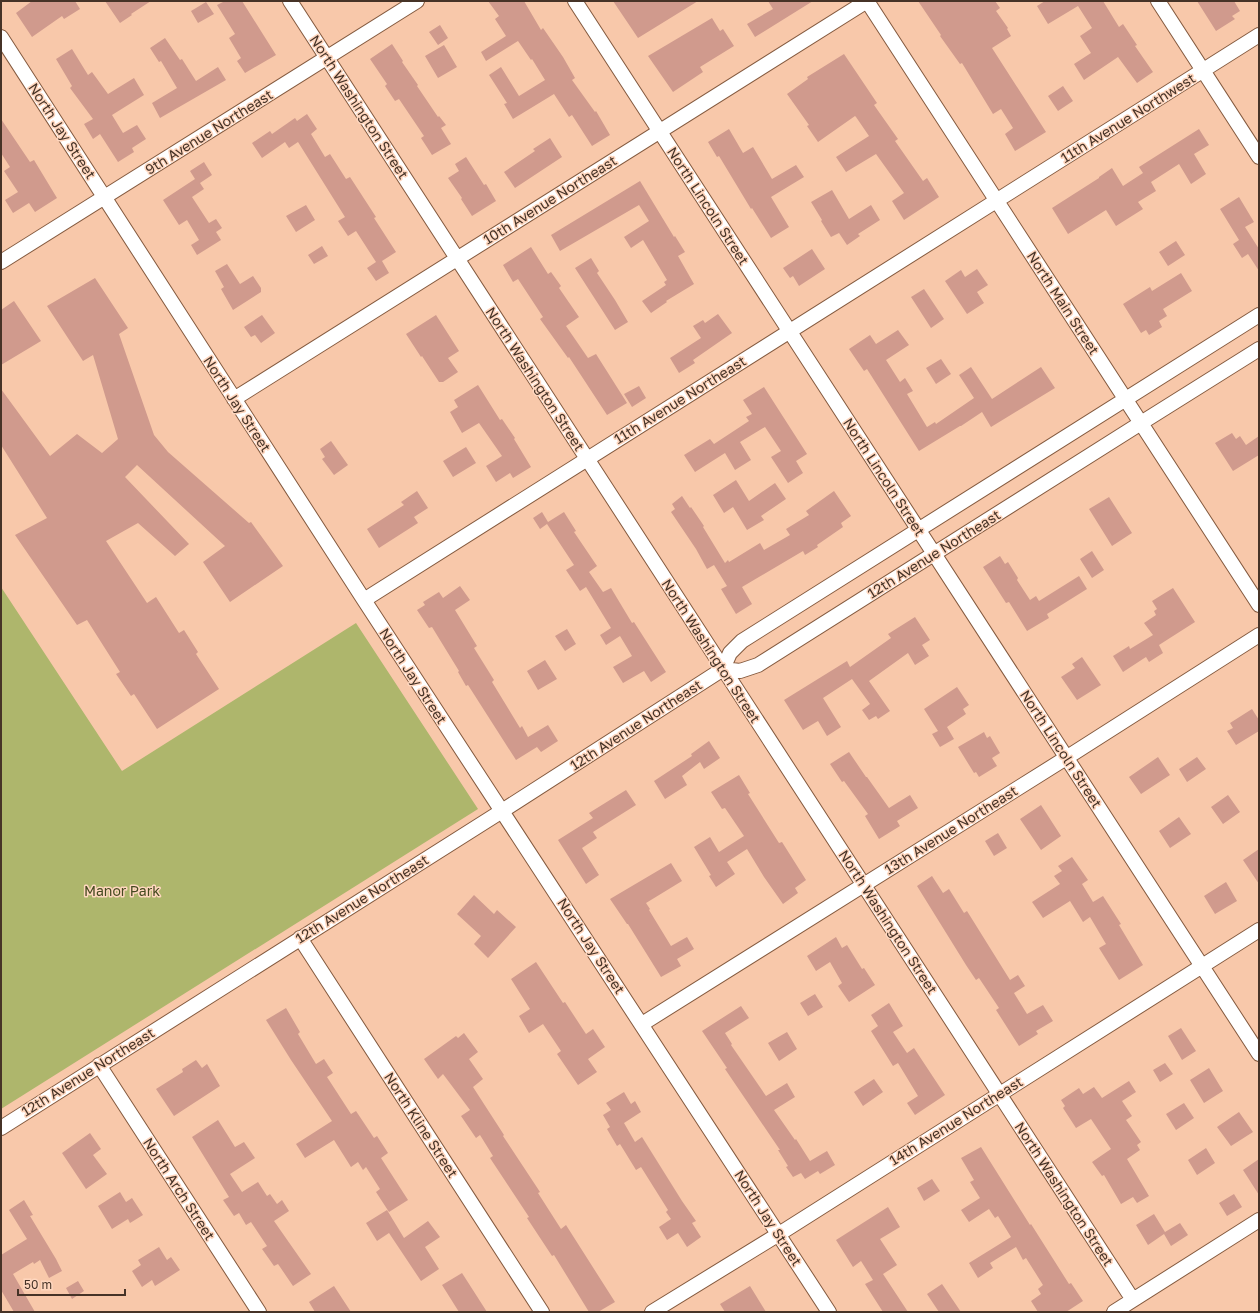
<svg xmlns="http://www.w3.org/2000/svg" width="1260" height="1313" font-family="'Golos Text',sans-serif">
<style>
.green{fill:#aeb66c}
.building{fill:#d09a8d}
.lines{fill:none;stroke-linecap:round;stroke-linejoin:round}
.minor-casing{stroke:#845a3f;stroke-width:16}
.minor{stroke:#fff;stroke-width:14}
.labels{text-anchor:middle;stroke-width:3;stroke-linejoin:round;paint-order:stroke}
.street-label{font-size:14px;fill:#463327;stroke:#ffd7bf}
.park-label{font-size:14px;fill:#45491f;stroke:#ffd7bf}
</style>
<rect width="100%" height="100%" fill="#f8c8aa"/>
<!-- green -->
<path class="green" d="M1,587L122,771L356,623L478,809L1,1109Z"/>
<!-- building -->
<path class="building" d="M32,1H75L80,9L64,19L62,16L32,37L16,13Z
M105,1H151L131,14L132,15L120,23Z
M225,1H242L276,55L245,73L237,61L241,58L229,38L235,34L217,5Z
M488,1H524L541,30L543,28L563,57L575,78L572,80L595,112L596,111L610,135L592,146L572,115L569,117L554,94L513,119L504,104L507,103L489,75L501,67L519,96L545,80L532,59L531,60L518,41L486,61L481,52L506,36L495,19L499,16Z
M613,1H698L638,38Z
M768,1H813L755,37L747,24L773,9Z
M918,1H995L1000,8L996,11L1008,28L1007,29L1011,36L992,48L1046,132L1015,151L1005,134L1013,128L1001,109L993,114L962,63L960,64L940,36L941,35Z
M1045,1H1103L1119,27L1123,24L1137,45L1135,46L1153,72L1137,83L1118,57L1084,80L1074,64L1091,53L1080,36L1092,28L1078,6L1048,24L1037,6Z
M1197,1H1234L1240,11L1232,16L1235,19L1216,31Z
M206,2L214,14L198,23L191,11Z
M712,18L720,31L723,29L734,46L700,67L703,72L673,92L648,56Z
M440,25L448,38L438,45L429,32Z
M165,38L180,60L182,59L196,81L218,67L226,80L160,118L152,103L177,88L161,61L159,62L150,48Z
M392,44L403,61L402,62L418,85L417,86L438,117L439,116L446,125L441,128L451,144L432,155L421,138L424,136L399,99L395,101L385,86L387,84L370,59Z
M444,45L457,67L438,78L425,56Z
M72,49L88,75L92,72L108,94L134,78L144,95L112,115L123,133L137,125L146,139L132,148L134,152L118,162L100,134L93,139L84,124L93,119L70,88L72,86L56,59Z
M844,54L877,103L874,105L898,139L895,141L923,181L927,178L939,197L904,220L892,201L904,193L876,154L846,172L836,157L869,136L856,117L855,116L818,142L807,126L809,125L787,94L808,79L807,77Z
M1063,86L1073,101L1058,111L1048,96Z
M307,114L317,129L311,134L325,157L330,154L346,179L350,177L376,217L374,218L396,252L382,261L389,273L376,281L367,268L376,262L356,231L348,236L338,221L345,217L298,142L289,148L285,142L262,158L252,143L270,131L272,134L295,118L297,121Z
M1,119L30,162L34,160L57,198L35,212L29,203L13,213L5,200L18,192L4,171L10,167L1,153Z
M729,129L743,153L753,147L772,179L796,165L804,177L771,197L789,227L771,238L752,208L751,209L719,156L717,157L708,142Z
M1199,129L1209,145L1194,154L1206,174L1191,184L1179,164L1151,182L1156,191L1138,202L1143,209L1116,226L1106,210L1068,234L1052,208L1099,178V177L1112,168L1123,186L1143,173L1139,167Z
M550,138L562,157L515,188L504,172L535,151L533,149Z
M466,157L484,185L486,184L496,201L472,216L461,199L462,198L448,178L459,171L455,164Z
M204,162L212,175L200,183L204,189L192,197L209,223L216,219L222,228L216,232L221,240L197,255L191,245L199,240L187,220L179,225L163,200L195,179L190,171Z
M640,181L674,237L675,236L685,252L678,256L694,284L666,301L667,302L651,313L642,301L666,285L664,282L667,280L643,240L631,248L624,237L649,221L639,205L560,251L551,235Z
M832,190L849,219L871,205L880,220L858,234L860,236L847,245L839,233L831,237L821,221L822,220L811,202Z
M1239,197L1254,222L1245,227L1259,249V271L1248,254L1242,258L1233,244L1239,240L1220,209Z
M306,205L315,220L296,232L286,216Z
M1176,241L1185,255L1168,266L1159,252Z
M322,246L328,256L314,264L308,255Z
M531,247L548,274L551,272L561,286L559,288L579,317L566,326L588,358L596,354L627,403L607,415L569,357L568,358L540,319L543,317L518,279L513,282L503,265Z
M812,249L825,269L799,286L793,276L790,278L783,268Z
M591,258L599,271L597,273L615,300L628,322L615,330L575,268Z
M227,264L240,284L253,276L261,288V292L233,310L221,289L224,287L215,271Z
M977,269L988,285L977,292L984,303L967,314L945,281L961,270L965,277Z
M1181,273L1192,291L1163,309L1167,316L1159,321L1162,327L1149,335L1146,330L1141,333L1123,304L1150,287L1152,291Z
M95,278L128,328L119,334L154,435L168,452L249,523L251,522L283,566L230,602L203,562L225,546L137,465L125,477L189,544L175,556L138,523L106,541L147,603L156,597L179,633L184,630L198,652L196,654L219,689L157,729L134,694L131,696L116,674L120,672L87,620L77,625L15,535L47,518L1,445V389L50,456L77,434L102,453L118,439L93,355L83,361L47,306Z
M924,289L944,319L931,328L911,297Z
M14,301L41,341L1,365V310Z
M718,314L732,333L693,360L695,363L679,373L670,358L701,338L693,326L703,320L705,323Z
M262,315L275,333L261,343L255,335L251,337L244,327Z
M436,315L459,351L448,358L458,372L443,382H439L422,356L421,357L406,334Z
M898,330L909,345L886,360L900,382L905,378L913,391L907,394L927,427L935,422L936,424L974,398L959,375L971,367L992,399L1041,367L1055,388L991,427L982,412L961,426H960L919,451L867,369L864,371L849,349L870,335L876,344Z
M941,359L951,374L936,384L926,368Z
M478,385L500,420L502,419L515,438L514,439L531,467L513,478L510,473L496,482L486,466L502,456L479,423L462,433L450,412L458,407L454,400Z
M639,386L646,398L632,407L624,394Z
M764,387L807,454L796,461L803,473L788,483L771,457L781,451L765,427L740,442L751,460L735,470L725,453L695,472L684,455L710,439L714,444L749,421L746,417L752,414L743,400Z
M1232,433L1236,439L1240,436L1246,445L1259,436V455L1233,471L1215,443Z
M331,441L348,465L334,475L322,459L325,457L320,449Z
M466,447L476,463L453,477L443,461Z
M736,480L749,501L775,483L786,499L761,516L764,520L747,530L733,507L724,513L713,495Z
M417,491L428,508L414,517L418,523L379,548L367,529L404,505L401,502Z
M834,491L851,516L841,523L843,527L817,545L818,547L805,555L803,551L742,587L752,604L736,614L721,589L727,586L714,565L707,569L696,549L671,512L675,509L672,504L682,496L690,508L691,507L704,526L703,527L725,563L728,560L729,562L760,543L764,550L790,535L786,529L809,515L806,511Z
M1109,497L1132,533L1112,546L1089,509Z
M542,512L548,522L564,512L576,531L574,532L597,566L589,572L603,592L611,588L632,623L634,622L666,672L651,682L644,671L623,683L613,667L632,656L620,636L606,645L600,635L611,628L586,587L580,591L566,570L574,565L547,524L540,529L533,518Z
M1092,551L1104,570L1092,578L1080,559Z
M1000,556L1005,564L1008,562L1018,578L1017,580L1030,600L1036,596L1039,601L1079,576L1087,589L1047,614L1049,618L1027,631L1009,602L1006,603L983,567Z
M460,586L470,600L455,610L477,646L474,648L494,680L492,682L520,728L522,726L528,737L548,725L558,741L541,752L537,747L516,760L468,685L466,686L458,672L459,671L432,627L429,628L417,610L425,605L423,602L439,592L443,598Z
M1173,588L1195,622L1159,645L1163,653L1149,662L1146,657L1123,672L1113,656L1129,646L1130,649L1153,635L1144,623L1156,615L1154,611L1157,609L1152,601Z
M915,617L930,640L922,645L929,656L915,665L908,653L869,681L890,711L878,719L876,716L869,720L862,710L870,704L852,679L823,698L841,727L827,736L818,721L803,730L784,700L847,661L850,667L891,638L888,634Z
M567,629L576,644L565,651L555,636Z
M1082,657L1101,685L1077,700L1061,677L1075,668L1072,664Z
M545,660L557,679L538,690L527,671Z
M957,687L969,705L963,709L966,714L947,727L954,739L940,747L932,734L938,731L924,709Z
M1252,709L1259,720V731L1236,745L1227,731L1233,728L1230,723Z
M984,732L987,738L990,736L1000,753L992,758L997,766L979,777L976,772L974,773L958,747Z
M709,741L720,758L704,769L700,762L682,776L687,785L665,799L654,781L692,756L691,754Z
M849,752L866,777H867L889,808L910,795L918,808L897,821L900,826L879,839L865,816L868,814L844,781L842,782L830,764Z
M1158,757L1170,775L1141,794L1129,777Z
M1197,757L1206,769L1187,782L1179,769Z
M739,775L750,793L748,794L779,843L782,842L806,880L795,888L798,893L783,904L764,877L747,849L727,862L735,874L716,887L709,876L711,875L694,847L710,837L719,852L744,836L725,808L722,809L711,792Z
M626,790L636,805L593,832L597,838L582,848L599,875L586,884L558,840L593,818L589,813Z
M1228,795L1240,812L1223,824L1211,807Z
M1041,805L1061,836L1041,850L1020,819Z
M1179,817L1191,834L1170,848L1159,831Z
M998,833L1007,848L994,856L985,841Z
M1259,849V884L1243,860Z
M1072,857L1088,880L1082,884L1093,902L1103,896L1121,924L1119,925L1143,965L1119,980L1099,948L1106,944L1090,917L1083,922L1070,901L1043,918L1032,902L1060,884L1054,876L1062,871L1058,866Z
M671,863L682,881L646,903L650,909L649,910L671,946L687,937L694,949L677,959L681,966L661,977L628,924H627L610,899Z
M932,876L943,893L949,889L964,913L967,911L1010,980L1018,975L1025,986L1014,993L1027,1014L1043,1005L1053,1021L1036,1031L1038,1034L1019,1046L996,1010L999,1008L979,978L976,980L966,965L917,886Z
M1226,882L1237,901L1215,914L1204,896Z
M474,895L494,914L497,910L516,927L488,958L474,944L481,936L457,914Z
M836,937L842,948L847,945L862,969L864,968L875,985L849,1002L838,986L842,983L830,962L816,971L807,956Z
M536,962L563,1003L565,1002L586,1034L593,1029L605,1047L588,1059L597,1072L578,1085L557,1054L561,1051L543,1024L529,1033L519,1016L530,1009L511,979Z
M815,994L823,1007L808,1016L800,1003Z
M889,1003L903,1026L893,1032L907,1053L914,1048L945,1095L915,1115L907,1103L918,1096L898,1063L893,1066L871,1031L878,1026L871,1015Z
M741,1006L749,1018L725,1033L732,1044L731,1045L766,1096L787,1083L795,1097L774,1110L795,1140L796,1139L810,1161L827,1151L835,1165L820,1174L818,1171L805,1179L801,1173L793,1177L786,1167L788,1166L778,1150H780L725,1069L727,1068L702,1031Z
M286,1008L300,1032L298,1034L316,1064L324,1059L333,1073L327,1077L351,1114L356,1111L374,1138L377,1136L388,1153L381,1158L408,1200L389,1212L376,1192L380,1189L366,1167L363,1170L358,1162L351,1167L334,1140L305,1158L296,1144L332,1121L291,1060L266,1020Z
M1181,1028L1196,1051L1182,1060L1168,1036Z
M787,1032L797,1049L779,1061L768,1043Z
M464,1033L478,1052L469,1059L483,1079L473,1087L504,1135L503,1136L540,1192L538,1193L561,1229L566,1225L615,1302L598,1312H589L554,1255L552,1256L527,1218L529,1217L490,1158L493,1156L480,1135L476,1138L461,1116L470,1110L443,1074L438,1079L424,1059L456,1036L458,1038Z
M196,1060L202,1068L207,1064L220,1086L174,1116L156,1089L183,1072L182,1069Z
M1165,1063L1173,1074L1160,1082L1153,1070Z
M1209,1068L1223,1091L1204,1103L1190,1080Z
M874,1079L883,1092L863,1106L854,1092Z
M1129,1081L1136,1092L1122,1101L1132,1116L1126,1120L1141,1142L1137,1145L1140,1150L1127,1159L1149,1196L1137,1203L1133,1197L1121,1204L1104,1175L1102,1176L1092,1162L1111,1149L1091,1119L1076,1128L1063,1108L1065,1106L1061,1100L1079,1088L1083,1094L1094,1087L1102,1098Z
M624,1092L631,1104L635,1101L641,1112L624,1123L635,1142L642,1137L682,1201L696,1221L692,1223L701,1237L687,1247L678,1233L667,1240L659,1227L671,1219L666,1212L668,1210L641,1167L636,1170L620,1144L617,1146L607,1129L610,1127L603,1115L611,1110L606,1103Z
M1184,1103L1194,1118L1176,1130L1166,1114Z
M1239,1112L1253,1132L1231,1146L1217,1127Z
M218,1120L235,1147L244,1142L255,1158L230,1174L242,1192L258,1182L267,1196L270,1194L277,1204L282,1200L289,1211L274,1221L311,1274L293,1286L278,1264L274,1266L262,1249L267,1246L251,1222L246,1225L239,1213L234,1216L223,1200L229,1197L192,1137Z
M90,1133L101,1149L93,1155L107,1174L86,1189L62,1153Z
M981,1147L1030,1225L1031,1224L1069,1284L1071,1283L1083,1301L1066,1312H1038L1031,1301L1041,1294L1038,1289L1043,1285L1026,1258L1023,1260L1016,1247L990,1263L993,1268L978,1278L969,1263L1011,1237L998,1216L995,1218L989,1209L969,1222L961,1210L980,1198L970,1182L974,1180L961,1158Z
M1206,1148L1215,1163L1197,1175L1188,1160Z
M1259,1159V1195L1243,1170Z
M932,1179L940,1191L924,1201L917,1188Z
M120,1192L126,1202L132,1198L143,1215L130,1223L128,1219L112,1229L98,1206Z
M1234,1194L1242,1207L1227,1216L1219,1203Z
M24,1200L33,1215L30,1216L56,1259L62,1271L49,1278L40,1260L34,1264L33,1262L13,1274L35,1312H14L1,1290V1255L27,1239L9,1210Z
M888,1207L900,1227L880,1239L897,1265L883,1274L908,1312H883L865,1284L873,1280L861,1261L853,1267L836,1240Z
M387,1210L404,1238L428,1221L440,1237L425,1247L439,1269L421,1281L389,1233L377,1241L366,1223Z
M1154,1214L1165,1232L1180,1223L1188,1235L1171,1246L1164,1234L1148,1245L1136,1225Z
M159,1247L167,1260L171,1257L180,1270L155,1286L152,1280L142,1287L132,1271L141,1265L138,1260Z
M462,1273L487,1312H459L442,1285Z
M78,1281L84,1291L72,1299L66,1288Z
M942,1284L961,1312H939L927,1294Z
M334,1286L351,1312H315L309,1302Z
M750,1286L766,1312H725L720,1304Z"/>
<g class="lines">
<defs>
<path id="minor" d="M290,1L1133,1300
M575,1L1259,1054
M867,1L1259,605
M1158,1L1259,157
M1,37L364,600L829,1312
M1,262L417,1
M234,399L867,1
M364,600L1259,35
M723,669L740,671L758,665L1141,423L1259,349
M300,938L542,1312
M642,1024L1066,758L1259,635
M99,1065L259,1312
M1,1128L502,811L723,669L730,653L742,641L1259,315
M652,1312L779,1234L1259,930
M1114,1312L1259,1220"/>
</defs>
<!-- minor casing -->
<use href="#minor" class="minor-casing"/>
<!-- minor -->
<use href="#minor" class="minor"/>
</g>
<g class="labels">
<!-- street labels -->
<g class="street-label">
<text transform="translate(359 107) rotate(57)" y="5">North Washington Street</text>
<text transform="translate(1128 118) rotate(-32)" y="5">11th Avenue Northwest</text>
<text transform="translate(62 131) rotate(57)" y="5">North Jay Street</text>
<text transform="translate(209 132) rotate(-32)" y="5">9th Avenue Northeast</text>
<text transform="translate(550 200) rotate(-32)" y="5">10th Avenue Northeast</text>
<text transform="translate(708 206) rotate(57)" y="5">North Lincoln Street</text>
<text transform="translate(1063 303) rotate(57)" y="5">North Main Street</text>
<text transform="translate(535 379) rotate(57)" y="5">North Washington Street</text>
<text transform="translate(680 400) rotate(-32)" y="5">11th Avenue Northeast</text>
<text transform="translate(237 404) rotate(57)" y="5">North Jay Street</text>
<text transform="translate(884 477) rotate(57)" y="5">North Lincoln Street</text>
<text transform="translate(934 554) rotate(-32)" y="5">12th Avenue Northeast</text>
<text transform="translate(711 651) rotate(57)" y="5">North Washington Street</text>
<text transform="translate(413 676) rotate(57)" y="5">North Jay Street</text>
<text transform="translate(636 725) rotate(-33)" y="5">12th Avenue Northeast</text>
<text transform="translate(1061 749) rotate(57)" y="5">North Lincoln Street</text>
<text transform="translate(951 830) rotate(-32)" y="5">13th Avenue Northeast</text>
<text transform="translate(362 899) rotate(-32)" y="5">12th Avenue Northeast</text>
<text transform="translate(888 922) rotate(57)" y="5">North Washington Street</text>
<text transform="translate(591 946) rotate(57)" y="5">North Jay Street</text>
<text transform="translate(88 1072) rotate(-32)" y="5">12th Avenue Northeast</text>
<text transform="translate(956 1121) rotate(-32)" y="5">14th Avenue Northeast</text>
<text transform="translate(421 1125) rotate(57)" y="5">North Kline Street</text>
<text transform="translate(179 1189) rotate(57)" y="5">North Arch Street</text>
<text transform="translate(1064 1194) rotate(57)" y="5">North Washington Street</text>
<text transform="translate(768 1218) rotate(57)" y="5">North Jay Street</text>
</g>
<!-- park labels -->
<g class="park-label">
<text x="122" y="896">Manor Park</text>
</g>
</g>
<!-- border -->
<rect width="1260" height="1313" fill="none" stroke="#463327" stroke-width="4"/>
<!-- scale -->
<path d="M18 1289v6h107v-6" fill="none" stroke="#463327" stroke-width="2"/>
<text x="24" y="1289" font-size="12" fill="#463327" stroke="#ffd7bf" stroke-width="3" paint-order="stroke">50 m</text>
</svg>
